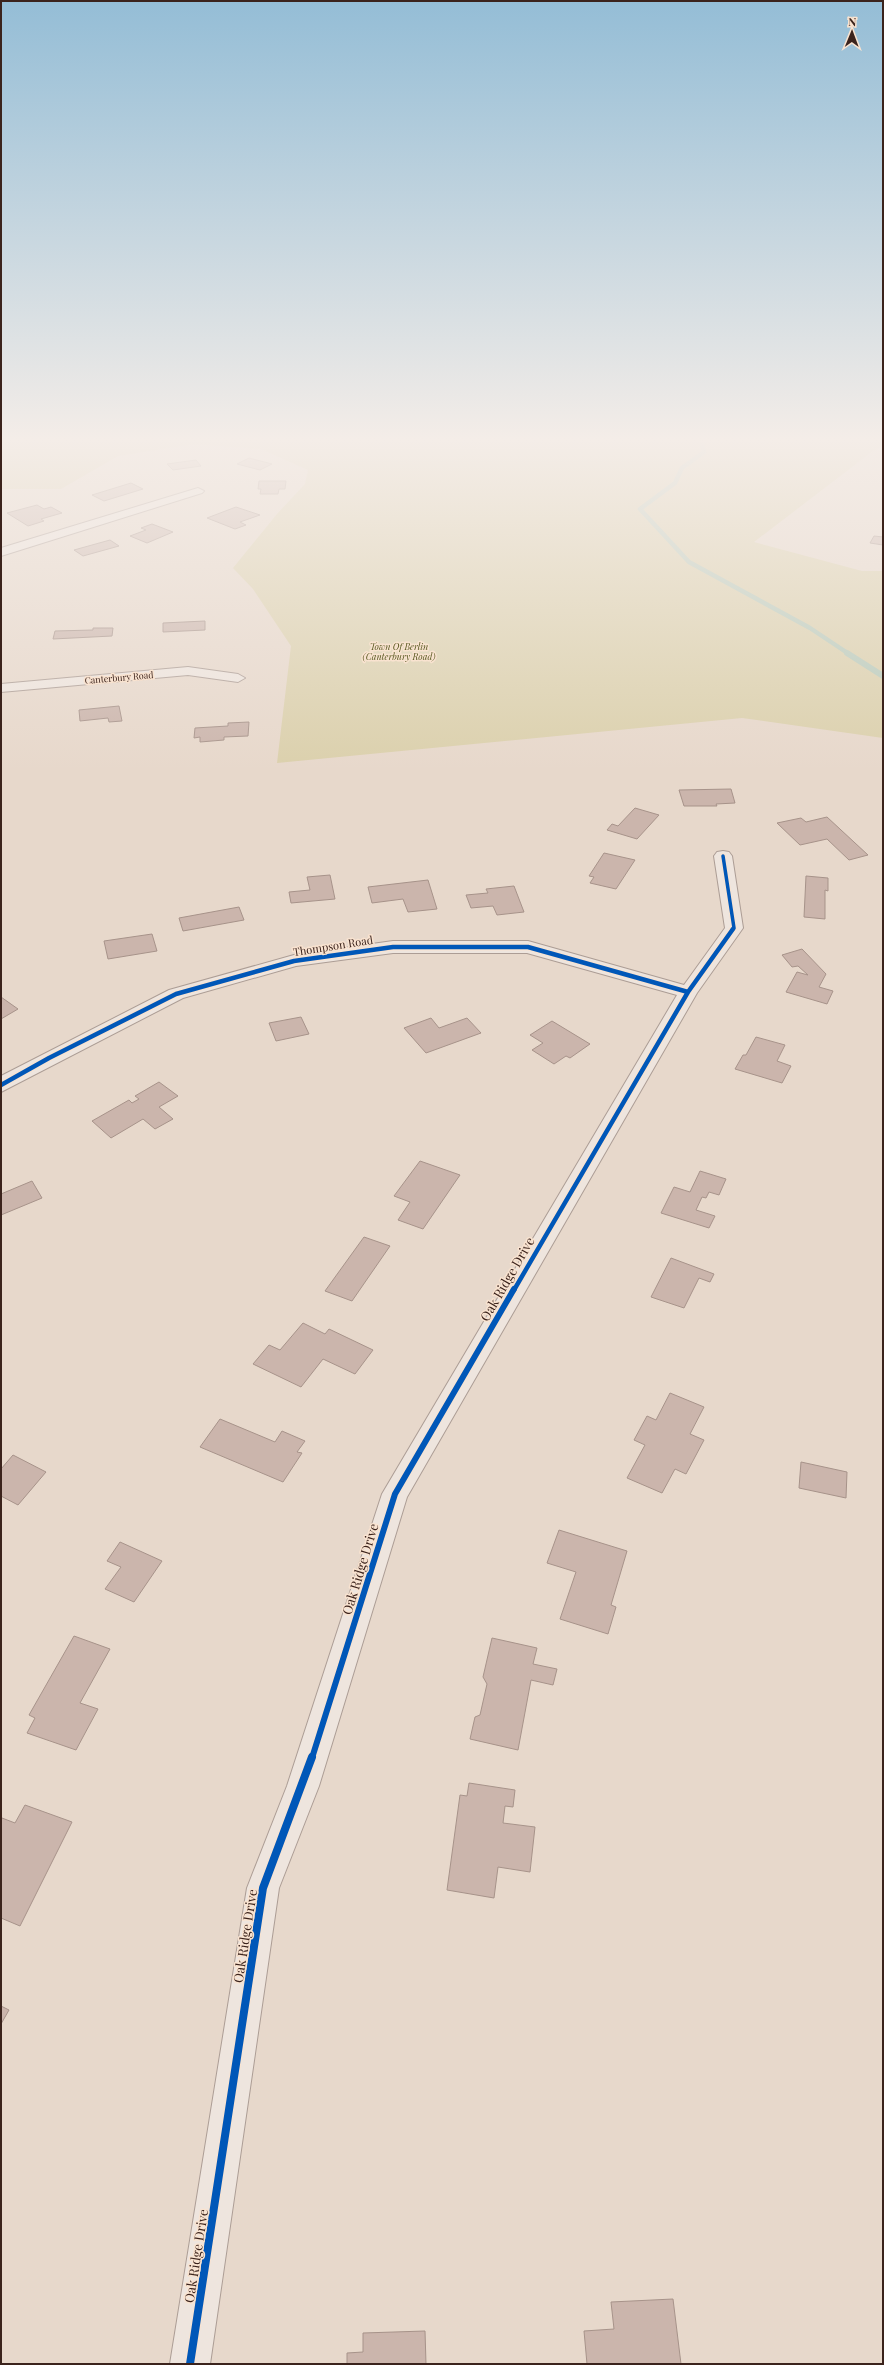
<svg xmlns="http://www.w3.org/2000/svg" width="884" height="2365" font-family="'Playfair Display',serif">
<style>
.green{fill:#dbd0ac}
.lines{fill:none;stroke-linecap:round;stroke-linejoin:round}
.stream-far1{stroke:#b7caba;stroke-width:4.5}
.stream{stroke:#b7caba;stroke-width:6}
.building{fill:#cbb5ac;stroke:#a7938a}
.minor-casing{stroke:#ac9d95;stroke-width:2}
.minor{fill:#eee5de;fill-rule:evenodd}
.cycleway-far3-casing{stroke:#f9e3d0;stroke-width:5.5}
.cycleway-far2-casing{stroke:#f9e3d0;stroke-width:7}
.cycleway-far1-casing{stroke:#f9e3d0;stroke-width:8}
.cycleway-casing{stroke:#f9e3d0;stroke-width:10}
.cycleway-far3{stroke:#0057b8;stroke-width:3.5}
.cycleway-far2{stroke:#0057b8;stroke-width:4.5}
.cycleway-far1{stroke:#0057b8;stroke-width:6}
.cycleway{stroke:#0057b8;stroke-width:8}
.labels{text-anchor:middle;stroke-width:3;stroke-linejoin:round;paint-order:stroke}
.far-park-label{font-size:9px;font-style:italic;fill:#595921;stroke:#f9e3d0}
.far-street-label{font-size:9px;fill:#3b231c;stroke:#f9e3d0}
.street-label{font-size:11px;fill:#3b231c;stroke:#f9e3d0}
.near-street-label{font-size:13px;fill:#3b231c;stroke:#f9e3d0}
</style>
<rect width="100%" height="100%" fill="#e7d8cb"/>
<!-- green -->
<path class="green" d="M1,440H883V446L873,451L754,542L862,571H883V738L742,718L277,763L291,646L253,589L233,568L277,514L305,484L308,470L261,449L194,444L118,456L61,489H1Z"/>
<g class="lines">
<!-- stream-far1 -->
<path class="stream-far1" d="M701,440L704,452L682,468L675,483L640,509L689,562L810,628L849,654"/>
<!-- stream -->
<path class="stream" d="M847,653L883,676"/>
</g>
<!-- building -->
<path class="building" d="M249,458L272,464L260,470L237,464Z
M196,460L201,466L173,470L167,464Z
M259,481H286L285,489H279L278,494H260L261,489H258Z
M131,483L143,489L104,501L92,495Z
M37,505L44,509L51,507L62,513L41,519L44,521L28,526L7,513Z
M236,507L260,515L240,522L246,525L235,529L207,518Z
M152,524L173,532L147,543L130,536L146,530L141,528Z
M874,536L883,537V545L870,543Z
M110,540L119,546L83,556L74,550Z
M205,621V630L163,632V623Z
M93,628H113L112,636L53,639L55,631L93,630Z
M119,706L122,721L109,722L108,718L80,721L79,710Z
M249,722L248,736L224,737V740L200,742V737L194,738L195,728L228,726V723Z
M731,789L735,803L716,804L717,806H684L679,790Z
M635,808L659,815L637,839L607,830L612,824L618,826Z
M827,817L868,855L849,860L827,839L800,845L777,823L801,818L806,822Z
M604,853L635,860L616,889L590,883L594,877L589,876Z
M330,875L335,899L291,903L289,892L310,890L307,877Z
M806,876L828,878V891L825,890V919L804,917Z
M428,880L437,909L408,912L403,899L372,903L368,887Z
M514,886L524,912L497,915L493,906L471,908L466,895L488,893L486,889Z
M239,907L244,920L183,931L179,918Z
M152,934L157,951L108,959L104,941Z
M802,949L826,974L819,987L833,991L827,1004L786,992L797,972L808,975L798,966L792,967L782,955Z
M1,997L18,1009L1,1019Z
M301,1017L309,1034L276,1041L269,1023Z
M431,1018L439,1028L467,1018L481,1033L426,1053L404,1028Z
M552,1021L590,1044L570,1058L566,1056L554,1064L532,1050L543,1043L530,1035Z
M756,1037L785,1045L777,1061L791,1066L782,1083L735,1069L743,1055H746Z
M159,1082L178,1096L159,1107L173,1119L155,1129L143,1119L111,1138L92,1121L129,1100L132,1103L139,1099L135,1096Z
M420,1161L460,1175L423,1229L398,1220L410,1202L394,1196Z
M700,1171L726,1179L719,1195L709,1192L706,1198L702,1197L696,1210L715,1216L709,1228L661,1213L674,1187L690,1192Z
M32,1181L42,1198L1,1215V1194Z
M364,1237L390,1246L352,1301L325,1291Z
M671,1258L714,1274L710,1282L699,1278L684,1308L651,1297Z
M303,1323L325,1334L329,1329L373,1350L355,1374L323,1359L301,1387L253,1364L269,1345L280,1350Z
M670,1393L704,1407L690,1434L704,1440L686,1474L675,1469L662,1493L627,1478L645,1445L634,1440L647,1416L656,1420Z
M220,1419L275,1442L282,1431L305,1441L297,1452L302,1453L283,1482L200,1447Z
M13,1455L46,1472L18,1505L1,1496V1469Z
M801,1462L847,1472L846,1498L799,1488Z
M559,1530L627,1551L611,1605L616,1607L608,1634L560,1619L576,1572L547,1563Z
M120,1542L162,1561L134,1602L105,1589L121,1567L107,1561Z
M74,1636L110,1649L80,1703L98,1709L76,1750L27,1733L35,1718L29,1715Z
M492,1638L537,1648L533,1664L557,1669L553,1685L531,1680L518,1750L470,1739L475,1717L480,1715L487,1684L483,1677Z
M469,1783L515,1790L513,1807L505,1806L503,1823L535,1827L530,1872L498,1867L494,1898L447,1890L460,1795L467,1796Z
M25,1805L72,1822L20,1926L1,1918V1821L2,1818L15,1823Z
M1,2006L9,2010L1,2024Z
M673,2299L681,2364H587L584,2331L614,2329L611,2302Z
M425,2331L426,2364H347V2353L363,2352V2333Z"/>
<g class="lines">
<defs>
<path id="minor" d="M198,488L204,491L202,493L1,556V548Z
M188,667L238,674L245,678L238,682L188,675L1,692V684Z
M723,851L729,852L732,856L743,928L697,993L407,1497L319,1786L279,1888L210,2364H170L247,1888L287,1786L382,1494L677,995L527,953H393L296,966L183,998L1,1092V1076L169,990L294,955L393,941H528L684,985L725,928L714,856L717,852Z"/>
</defs>
<!-- minor casing -->
<use href="#minor" class="minor-casing"/>
<!-- minor -->
<use href="#minor" class="minor"/>
<defs>
<path id="cycleway-far3" d="M723,856L734,928L732,930"/>
<path id="cycleway-far2" d="M1,1085L49,1058L176,994L294,961L393,947H528L688,992
M514,1290L688,992L733,929"/>
<path id="cycleway-far1" d="M312,1758L395,1494L514,1289"/>
<path id="cycleway" d="M190,2364L263,1888L312,1757"/>
</defs>
<!-- cycleway-far3 casing -->
<use href="#cycleway-far3" class="cycleway-far3-casing"/>
<!-- cycleway-far2 casing -->
<use href="#cycleway-far2" class="cycleway-far2-casing"/>
<!-- cycleway-far1 casing -->
<use href="#cycleway-far1" class="cycleway-far1-casing"/>
<!-- cycleway casing -->
<use href="#cycleway" class="cycleway-casing"/>
<!-- cycleway-far3 -->
<use href="#cycleway-far3" class="cycleway-far3"/>
<!-- cycleway-far2 -->
<use href="#cycleway-far2" class="cycleway-far2"/>
<!-- cycleway-far1 -->
<use href="#cycleway-far1" class="cycleway-far1"/>
<!-- cycleway -->
<use href="#cycleway" class="cycleway"/>
</g>
<!-- sky -->
<linearGradient id="sky" x2="0" y2="1"><stop stop-color="#94bdd6"/><stop offset="0.57" stop-color="#f4ede8"/><stop offset="1" stop-color="#f4ede8" stop-opacity="0"/></linearGradient>
<rect width="884" height="771" fill="url(#sky)"/>
<g class="labels">
<!-- far-park labels -->
<g class="far-park-label">
<text x="399" y="650">Town Of Berlin<tspan x="399" dy="10">(Canterbury Road)</tspan></text>
</g>
<!-- far-street labels -->
<g class="far-street-label">
<text transform="translate(119 678) rotate(-5)" y="3">Canterbury Road</text>
</g>
<!-- street labels -->
<g class="street-label">
<text transform="translate(333 946) rotate(-9)" y="4">Thompson Road</text>
</g>
<!-- near-street labels -->
<g class="near-street-label">
<text transform="translate(507 1279) rotate(-60)" y="5">Oak Ridge Drive</text>
<text transform="translate(360 1569) rotate(-73)" y="5">Oak Ridge Drive</text>
<text transform="translate(245 1936) rotate(-81)" y="5">Oak Ridge Drive</text>
<text transform="translate(196 2256) rotate(-81)" y="5">Oak Ridge Drive</text>
</g>
</g>
<!-- border -->
<rect width="884" height="2365" fill="none" stroke="#3b231c" stroke-width="4"/>
<!-- north arrow -->
<g transform="translate(852 32) rotate(1)" stroke="#f9e3d0" stroke-width="3" paint-order="stroke">
<path d="M0-3L7 15L0 10L-7 15Z" fill="#3b231c"/>
<text y="-6" font-size="11" font-weight="bold" text-anchor="middle" fill="#3b231c">N</text>
</g>
</svg>
